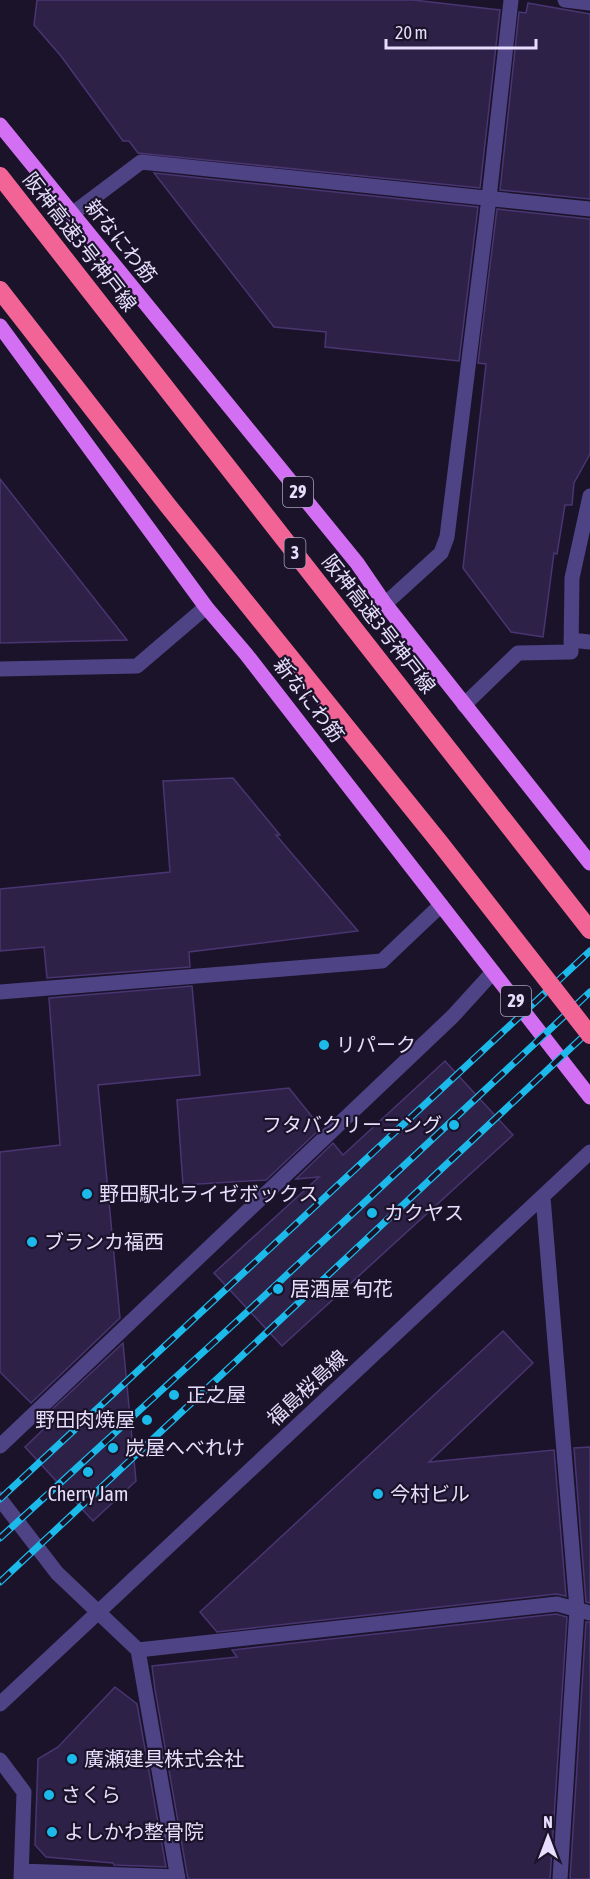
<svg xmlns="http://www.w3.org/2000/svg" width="590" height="1879" font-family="'Asap Condensed','Noto Sans JP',sans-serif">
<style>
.building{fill:#2e2148;stroke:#493572;stroke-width:1.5}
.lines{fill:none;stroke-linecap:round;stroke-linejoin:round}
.minor{stroke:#4e4384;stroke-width:15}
.major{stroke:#d36ff2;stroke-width:15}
.rail-casing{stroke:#1cbaea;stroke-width:7}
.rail{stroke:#1a1329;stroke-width:4.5;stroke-dasharray:14;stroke-linecap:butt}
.highway-bridge{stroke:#f16495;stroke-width:18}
.poi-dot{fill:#1cbaea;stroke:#1a1329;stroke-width:2}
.labels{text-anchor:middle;stroke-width:4.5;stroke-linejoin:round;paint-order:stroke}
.shield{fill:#1a1329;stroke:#a9a1bd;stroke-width:1.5}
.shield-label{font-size:18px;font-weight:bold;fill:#e6defc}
.street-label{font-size:20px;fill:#e6defc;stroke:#1a1329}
.poi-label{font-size:20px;fill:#e6defc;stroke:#1a1329;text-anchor:start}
</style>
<rect width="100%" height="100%" fill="#1a1329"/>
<!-- building -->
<path class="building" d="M37,0H413L500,10L480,188L138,153L129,141H123L61,56L34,25Z
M528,3L590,14V199L500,190L519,12L526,13Z
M154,173L478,207L459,361L325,347L326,332L274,327Z
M497,209L590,219V454L574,483L572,505H565L557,554L554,553L543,637L511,632L463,568L486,364L478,363Z
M0,479L127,640L0,643Z
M233,778L280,835H276L358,931L189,952L190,967L47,978L44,947L0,951V889L170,872L163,781Z
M192,986L200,1075L98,1085L120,1318L31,1403L0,1372V1152L60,1145L49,998Z
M445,1061L513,1135L282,1346L214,1273L319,1177L296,1179L333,1143L343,1155Z
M289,1088L321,1128L266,1180L183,1185L177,1100Z
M503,1331L533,1363L429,1462L554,1450L566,1596L556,1594L217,1632L200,1612Z
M123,1343L136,1481L93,1521L25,1447L51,1422L45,1416Z
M590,1447V1603L586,1602L574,1448Z
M556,1614L567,1617L550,1879H188L155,1690L152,1666L237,1657L232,1650Z
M586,1622H590V1879H570Z
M115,1687L137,1704L166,1867L114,1865L113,1863L46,1857L35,1845L38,1759L58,1747Z"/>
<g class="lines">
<!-- minor -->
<path class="minor" d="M565,0L590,3
M72,214L141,162L590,209
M385,604L441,553L447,537L489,198L511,0
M571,640L590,642
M0,669L137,666L206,607
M464,705L518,653L571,652L572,578L590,496
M0,992L382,961L441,905
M543,1197L577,1609L560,1879
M0,1446L453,1016L493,972
M0,1499L57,1573L138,1650L557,1604L590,1613
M138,1650L178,1879
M0,1704L590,1152
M0,1760L24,1792L21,1879
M22,1871L178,1877"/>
<!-- major -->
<path class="major" d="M0,125L357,563L385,604L590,863
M0,326L206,607L246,654L590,1097"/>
<defs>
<path id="rail" d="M0,1499L590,951
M0,1538L247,1312L590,992
M0,1582L590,1030"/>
</defs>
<!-- rail casing -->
<use href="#rail" class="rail-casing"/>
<!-- rail -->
<use href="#rail" class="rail"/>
<!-- highway-bridge -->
<path class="highway-bridge" d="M0,176L590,930
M0,290L169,507L440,843L590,1035"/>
</g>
<!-- markers -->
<g class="poi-dot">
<circle cx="324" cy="1045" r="6"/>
<circle cx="454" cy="1125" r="6"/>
<circle cx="87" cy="1194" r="6"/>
<circle cx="372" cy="1213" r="6"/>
<circle cx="32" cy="1242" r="6"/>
<circle cx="278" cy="1289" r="6"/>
<circle cx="174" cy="1395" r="6"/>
<circle cx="147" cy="1420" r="6"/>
<circle cx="113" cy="1448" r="6"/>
<circle cx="88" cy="1472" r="6"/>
<circle cx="378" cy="1494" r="6"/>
<circle cx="72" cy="1759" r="6"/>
<circle cx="49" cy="1795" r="6"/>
<circle cx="52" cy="1832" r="6"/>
</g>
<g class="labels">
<!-- shield labels -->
<g class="shield">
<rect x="283" y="477" width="30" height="30" rx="4.5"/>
<rect x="284.5" y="538" width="21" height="30" rx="4.5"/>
<rect x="501" y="986" width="30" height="30" rx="4.5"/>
</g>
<g class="shield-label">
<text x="298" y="498">29</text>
<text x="295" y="559">3</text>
<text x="516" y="1007">29</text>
</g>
<!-- street labels -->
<g class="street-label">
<text transform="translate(121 241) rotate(51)" y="7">新なにわ筋</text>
<text transform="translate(80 242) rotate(52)" y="7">阪神高速3号神戸線</text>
<text transform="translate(379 624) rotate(52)" y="7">阪神高速3号神戸線</text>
<text transform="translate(309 700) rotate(52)" y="7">新なにわ筋</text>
<text transform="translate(307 1388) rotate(-43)" y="7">福島桜島線</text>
</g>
<!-- poi labels -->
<g class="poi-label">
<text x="336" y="1052">リパーク</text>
<text x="442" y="1132" text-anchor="end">フタバクリーニング</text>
<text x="99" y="1201">野田駅北ライゼボックス</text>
<text x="384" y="1220">カクヤス</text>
<text x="44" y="1249">ブランカ福西</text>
<text x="290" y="1296">居酒屋 旬花</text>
<text x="186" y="1402">正之屋</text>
<text x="135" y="1427" text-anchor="end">野田肉焼屋</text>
<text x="125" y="1455">炭屋へべれけ</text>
<text x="88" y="1501" text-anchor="middle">Cherry Jam</text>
<text x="390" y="1501">今村ビル</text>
<text x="84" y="1766">廣瀬建具株式会社</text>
<text x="61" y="1802">さくら</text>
<text x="64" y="1839">よしかわ整骨院</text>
</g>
</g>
<!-- north arrow -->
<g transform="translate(548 1837)" stroke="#1a1329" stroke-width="4.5" paint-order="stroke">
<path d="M0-4.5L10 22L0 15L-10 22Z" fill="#e6defc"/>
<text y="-9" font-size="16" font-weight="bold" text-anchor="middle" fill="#e6defc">N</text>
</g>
<!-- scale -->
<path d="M386 39v9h150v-9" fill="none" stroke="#e6defc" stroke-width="3"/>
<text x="395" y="39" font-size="18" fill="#e6defc" stroke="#1a1329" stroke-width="4.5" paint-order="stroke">20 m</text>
</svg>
